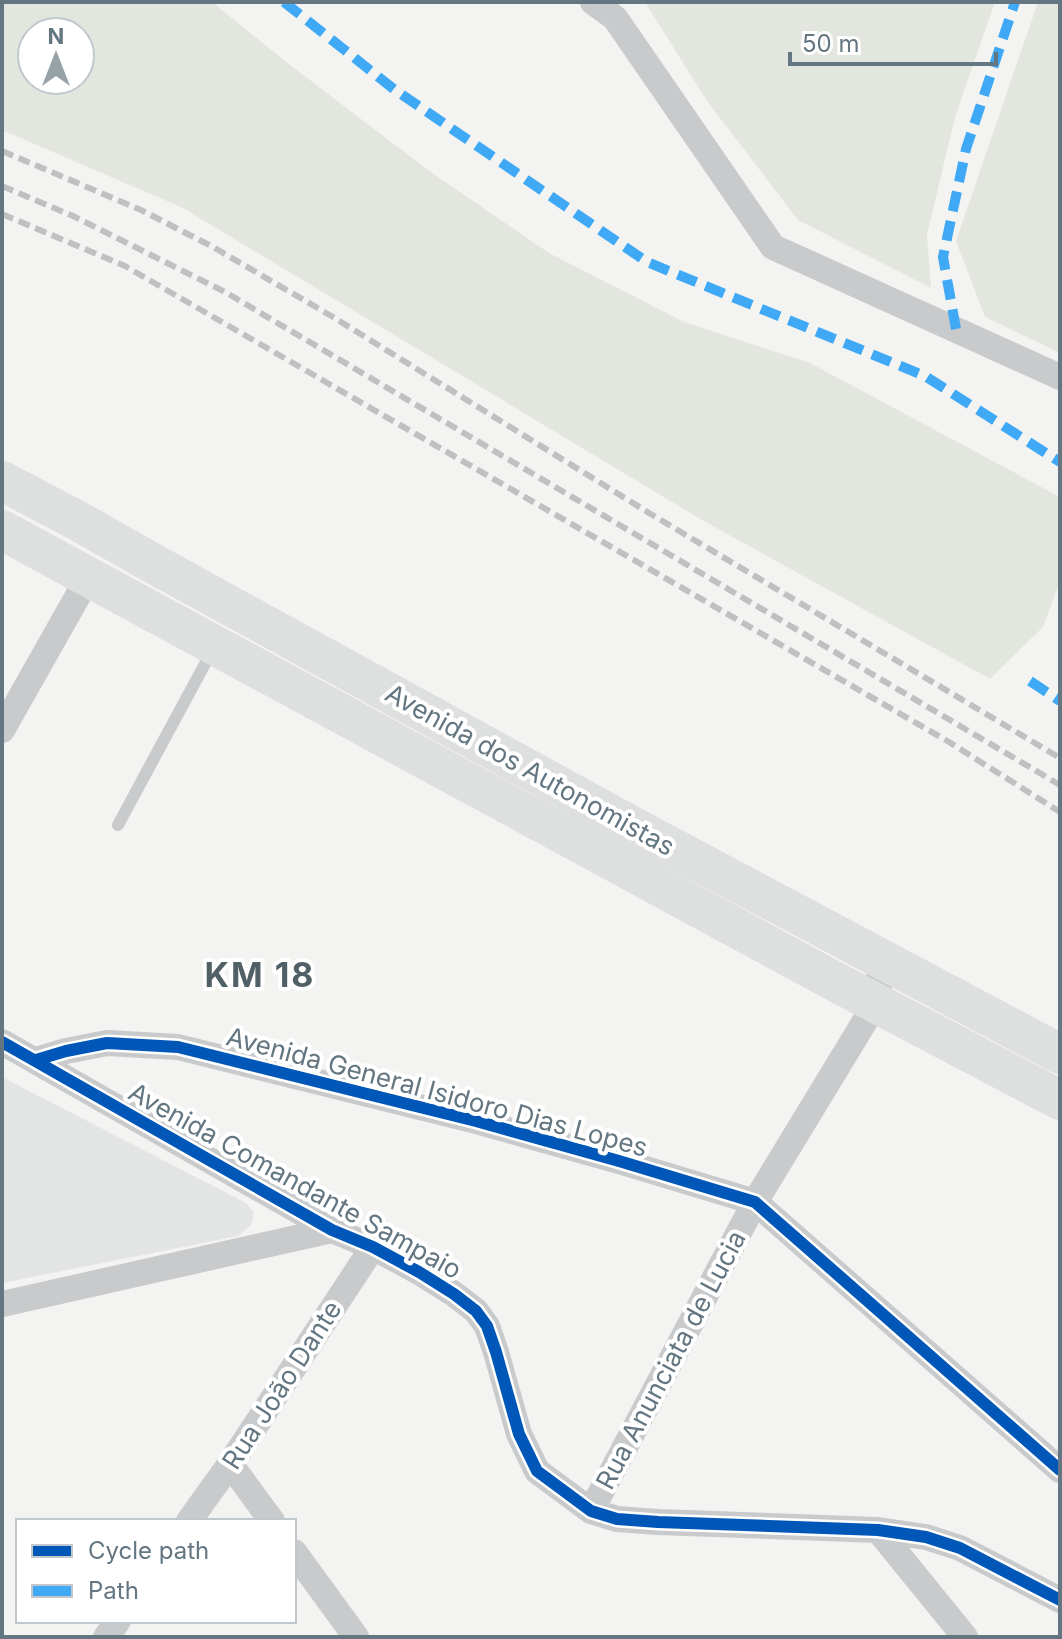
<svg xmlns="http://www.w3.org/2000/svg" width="1062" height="1639" font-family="Inter,sans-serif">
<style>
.built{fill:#e3e5e4}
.green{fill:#e3e6df;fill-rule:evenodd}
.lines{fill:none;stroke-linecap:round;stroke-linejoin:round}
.lane{stroke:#c8cacb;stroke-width:12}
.street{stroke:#c8cacb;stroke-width:26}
.primary{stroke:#dedfdf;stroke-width:40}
.rail{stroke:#bfc0c1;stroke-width:6;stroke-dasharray:12 6;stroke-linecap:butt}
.quiet{stroke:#3fa9f5;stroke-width:10;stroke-dasharray:20 10;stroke-linecap:butt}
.cycleway-casing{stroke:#fff;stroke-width:17}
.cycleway{stroke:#0057b8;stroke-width:12}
.labels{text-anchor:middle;stroke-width:8;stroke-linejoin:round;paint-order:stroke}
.street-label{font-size:26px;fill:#647681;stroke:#fff}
.district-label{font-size:34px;font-weight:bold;letter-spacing:2px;fill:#515f66;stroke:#fff}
</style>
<rect width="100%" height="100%" fill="#f3f3f1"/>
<!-- built -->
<path class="built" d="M2,1077L246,1203L254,1213L251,1225L238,1236L2,1283Z"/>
<!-- green -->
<path class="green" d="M2,2H212L290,65L432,173L549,253L684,322L810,363L1060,497V581L1043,627L990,679L702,520L183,208L2,130ZM32,32H80V80H32Z
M645,2H995L955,117L927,235L931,288L798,220L707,101Z
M1038,2H1060V353L985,317L956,241Z"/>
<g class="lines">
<!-- lane -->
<path class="lane" d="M118,825L213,649"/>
<!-- street -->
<path class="street" d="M593,2L615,18L773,247L1060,377
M2,730L88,578
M2,1042L332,1230L373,1247L419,1272L454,1294L476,1311L487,1326L496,1352L519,1434L537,1471L591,1511L617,1519L658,1522L878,1530L926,1537L960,1548L1060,1600
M36,1060L66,1051L107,1043L178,1047L476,1121L619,1161L755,1202L1060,1470
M2,1304L332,1230
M230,1464L272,1521
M591,1511L755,1202L876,1003L879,993L880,958
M189,1521L230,1464L373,1247
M878,1530L965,1637
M294,1552L356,1637
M106,1637L118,1621"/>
<!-- primary -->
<path class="primary" d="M2,481L80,522L154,564L639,830L1060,1054
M2,530L834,981L1060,1100"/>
<!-- rail -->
<path class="rail" d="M2,151L141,210L213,247L333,317L649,513L1060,758
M2,186L73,216L225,292L1060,785
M2,214L125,266L949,742L1060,812"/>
<!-- quiet -->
<path class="quiet" d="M284,2L395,90L647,262L925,376L1060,462
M956,329L943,257L966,149L1015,2
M1030,681L1060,701"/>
<defs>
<path id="cycleway" d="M2,1042L332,1230L373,1247L419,1272L454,1294L476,1311L487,1326L496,1352L519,1434L537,1471L591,1511L617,1519L658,1522L878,1530L926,1537L960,1548L1060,1600
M36,1060L66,1051L107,1043L178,1047L476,1121L619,1161L755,1202L1060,1470"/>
</defs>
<!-- cycleway casing -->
<use href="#cycleway" class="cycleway-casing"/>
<!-- cycleway -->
<use href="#cycleway" class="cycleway"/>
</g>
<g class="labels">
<!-- street labels -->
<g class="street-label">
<text transform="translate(530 770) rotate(29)" y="9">Avenida dos Autonomistas</text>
<text transform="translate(437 1092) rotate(15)" y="9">Avenida General Isidoro Dias Lopes</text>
<text transform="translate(295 1181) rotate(29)" y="9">Avenida Comandante Sampaio</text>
<text transform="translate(671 1360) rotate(-62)" y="9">Rua Anunciata de Lucia</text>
<text transform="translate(282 1385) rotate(-57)" y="9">Rua João Dante</text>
</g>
<!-- district labels -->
<g class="district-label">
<text x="260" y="987">KM 18</text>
</g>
</g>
<!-- border -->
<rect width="1062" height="1639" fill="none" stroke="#647681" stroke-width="8"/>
<!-- legend -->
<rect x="16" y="1519" width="280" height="104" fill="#ffffff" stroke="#c1c8cd" stroke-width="2"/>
<rect x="32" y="1545" width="40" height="12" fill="#0057b8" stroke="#c1c8cd" stroke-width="2"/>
<text x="88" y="1559" font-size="24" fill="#647681">Cycle path</text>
<rect x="32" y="1585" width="40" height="12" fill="#3fa9f5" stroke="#c1c8cd" stroke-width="2"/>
<text x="88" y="1599" font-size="24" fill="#647681">Path</text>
<!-- north arrow -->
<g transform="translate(56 56)"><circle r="38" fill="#ffffff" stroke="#c1c8cd" stroke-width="2"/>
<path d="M0-6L14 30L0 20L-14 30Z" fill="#96a2a8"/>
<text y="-12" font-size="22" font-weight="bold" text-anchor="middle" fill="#647681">N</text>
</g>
<!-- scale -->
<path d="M790 52v12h206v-12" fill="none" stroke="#647681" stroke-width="4"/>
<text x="802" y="52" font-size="24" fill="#647681" stroke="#ffffff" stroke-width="6" paint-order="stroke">50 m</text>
</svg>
